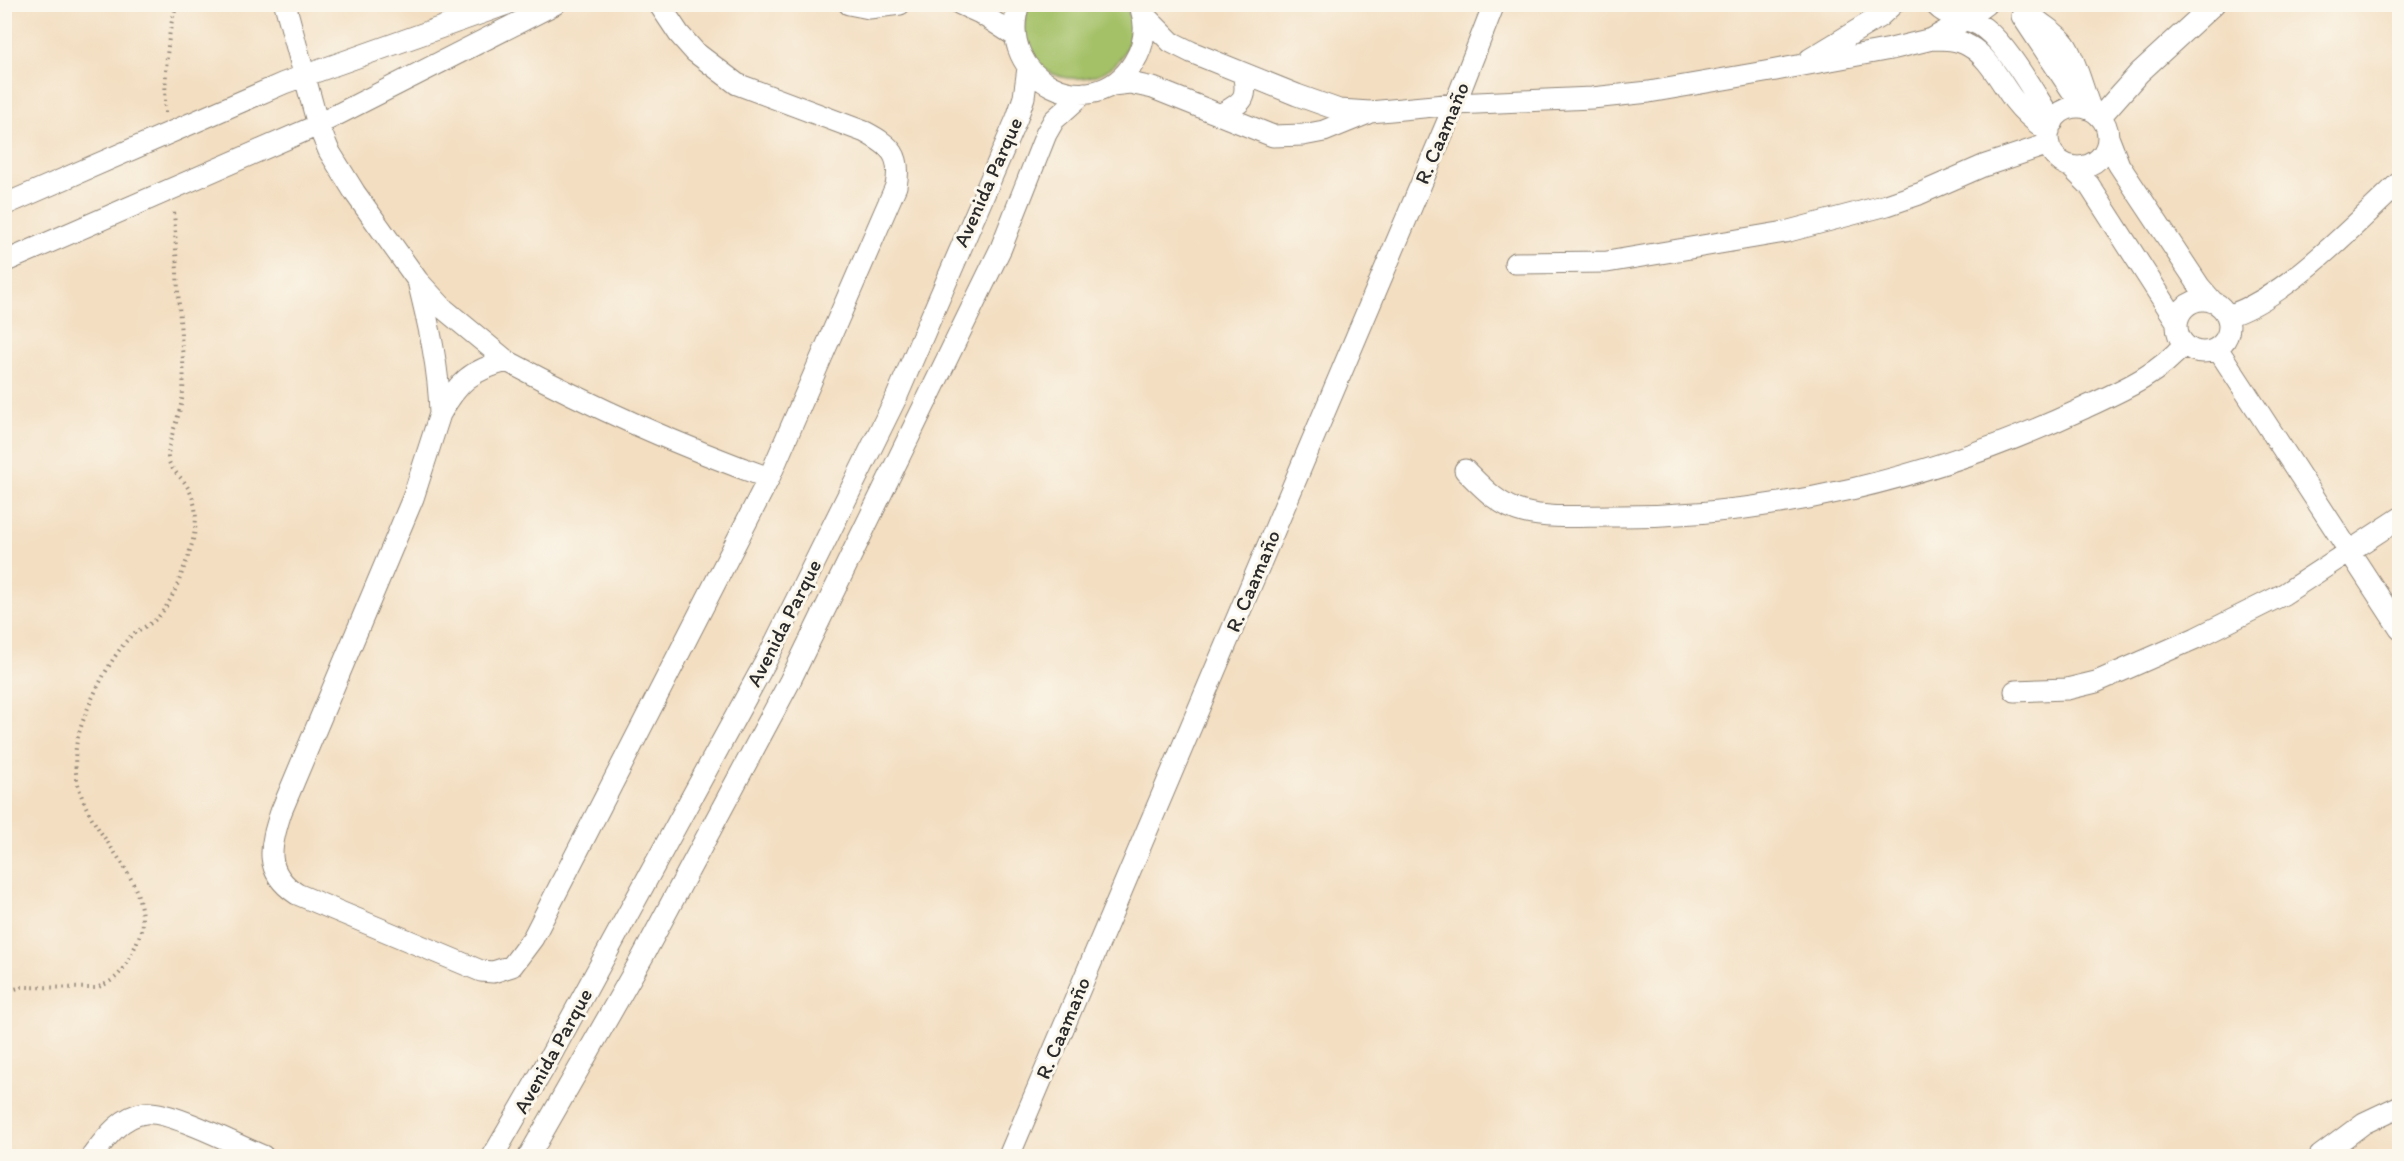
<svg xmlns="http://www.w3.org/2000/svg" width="2404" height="1161" font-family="Itim,sans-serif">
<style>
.green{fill:#a4c168;stroke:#68764a;stroke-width:1.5}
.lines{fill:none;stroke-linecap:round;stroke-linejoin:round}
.minor-casing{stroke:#8f8476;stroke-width:23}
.path{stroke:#8f8476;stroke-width:4;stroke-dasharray:1.5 4.5;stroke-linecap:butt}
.minor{stroke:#fff;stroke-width:21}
.labels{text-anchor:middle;stroke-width:6;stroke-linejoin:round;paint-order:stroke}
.street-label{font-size:21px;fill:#2b2b2b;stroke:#fbf7ec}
</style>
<rect width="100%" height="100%" fill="#fbf7ec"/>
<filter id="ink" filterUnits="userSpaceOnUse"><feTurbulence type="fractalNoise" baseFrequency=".0167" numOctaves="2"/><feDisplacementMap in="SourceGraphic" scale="12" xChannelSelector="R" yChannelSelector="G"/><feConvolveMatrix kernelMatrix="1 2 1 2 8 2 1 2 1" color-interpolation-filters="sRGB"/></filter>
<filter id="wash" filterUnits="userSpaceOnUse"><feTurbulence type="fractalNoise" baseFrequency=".008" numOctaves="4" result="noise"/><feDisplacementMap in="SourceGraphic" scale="24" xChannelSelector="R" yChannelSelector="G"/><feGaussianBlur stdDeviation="1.35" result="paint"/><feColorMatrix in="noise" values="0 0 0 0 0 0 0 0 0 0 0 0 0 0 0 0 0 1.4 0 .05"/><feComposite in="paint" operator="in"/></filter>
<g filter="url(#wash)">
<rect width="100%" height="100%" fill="#f3dec1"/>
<!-- green -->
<path class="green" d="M1027,5H1126C1131,14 1131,26 1130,36C1120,92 1034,93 1024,37C1022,27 1026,14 1027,5Z"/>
</g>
<g filter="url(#ink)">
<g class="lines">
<defs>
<path id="minor" d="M285,4L318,125L329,151L355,193L418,281L444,309L507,361C471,370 458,382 440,414C439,367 429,326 418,281
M849,4L869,8L900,4
M960,4L980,13L1014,35
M1019,4C994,79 1093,129 1134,62C1144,46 1147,27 1141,9
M1935,4C1948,20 1968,16 1984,28C2009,47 2035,95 2053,122
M2024,4C2033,23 2053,28 2065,44C2076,60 2083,91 2091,110
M1142,13L1171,42L1191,52L1297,95L1339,110L1370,112L1455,104L1592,98L1649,92L1765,72L1891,49L1932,39L1966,19L1986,4
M2022,16L2078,100
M1932,39C1944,39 1958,39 1969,46C1988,56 2001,83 2014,100C2024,113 2036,123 2049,132
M1810,59L1879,17L1893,4
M1112,85L1130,83L1153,88L1273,136L1303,135L1324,131L1368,113
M2048 137a30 30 0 1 1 60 0a30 30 0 1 1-60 0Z
M1220,115C1242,102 1249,100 1243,73
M2100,117L2139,73L2214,4
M2108,137L2119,165L2200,287L2213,302
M2071,167L2089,185L2177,322
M4,205L284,83L507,4
M4,262L309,129L555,4
M1515,263L1607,262L1785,232L1887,205L1919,194L1983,166L2049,144
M2177 326a26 26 0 1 1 52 0a26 26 0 1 1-52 0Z
M2227,316C2285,299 2355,224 2400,182
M2217,348L2400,629
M507,361C591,406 679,446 769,478
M440,414L413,498L281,812C270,846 263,872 297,894L481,971L493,972L512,966L533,938L769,478L896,186C902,155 891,146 865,132L737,84L695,52L679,34L659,4
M1465,470C1482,487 1499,506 1523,512C1550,519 1581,516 1609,516C1772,518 1934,478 2082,409C2118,392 2158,376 2184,344
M2015,691L2067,689L2096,682L2196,638L2284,594L2400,518
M92,1156C105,1139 121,1116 145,1113C170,1110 238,1146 263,1156
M493,1156L544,1068L767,659L897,396L1017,118L1024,97L1028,68
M529,1156L643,956L789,683L1001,248L1046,134L1054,120L1084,93
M1009,1156L1455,104L1494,4
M2320,1156L2364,1123L2400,1106"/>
</defs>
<!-- minor casing -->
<use href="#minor" class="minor-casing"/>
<!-- path -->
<path class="path" d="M165,113C165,88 166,24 178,4
M4,992L22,987L96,988C115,981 122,973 131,955C136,945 142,933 142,921C141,855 67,826 76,747C80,717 110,656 132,635C139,629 148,626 155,620C166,610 175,592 180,578C192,546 206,514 185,483C179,475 169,468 168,457C168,438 182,413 183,391C185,367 181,343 180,319C177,283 176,246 174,210"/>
<!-- minor -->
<use href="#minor" class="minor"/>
</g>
</g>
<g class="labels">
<!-- street labels -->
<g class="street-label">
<text transform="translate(1442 133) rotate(-67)" y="7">R. Caamaño</text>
<text transform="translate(988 182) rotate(-66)" y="7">Avenida Parque</text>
<text transform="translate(1253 581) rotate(-67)" y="7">R. Caamaño</text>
<text transform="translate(784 623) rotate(-63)" y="7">Avenida Parque</text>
<text transform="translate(1063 1028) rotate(-67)" y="7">R. Caamaño</text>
<text transform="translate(553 1051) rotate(-61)" y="7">Avenida Parque</text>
</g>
</g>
<!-- margin -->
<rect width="2404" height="1161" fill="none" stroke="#fbf7ec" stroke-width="24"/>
</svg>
